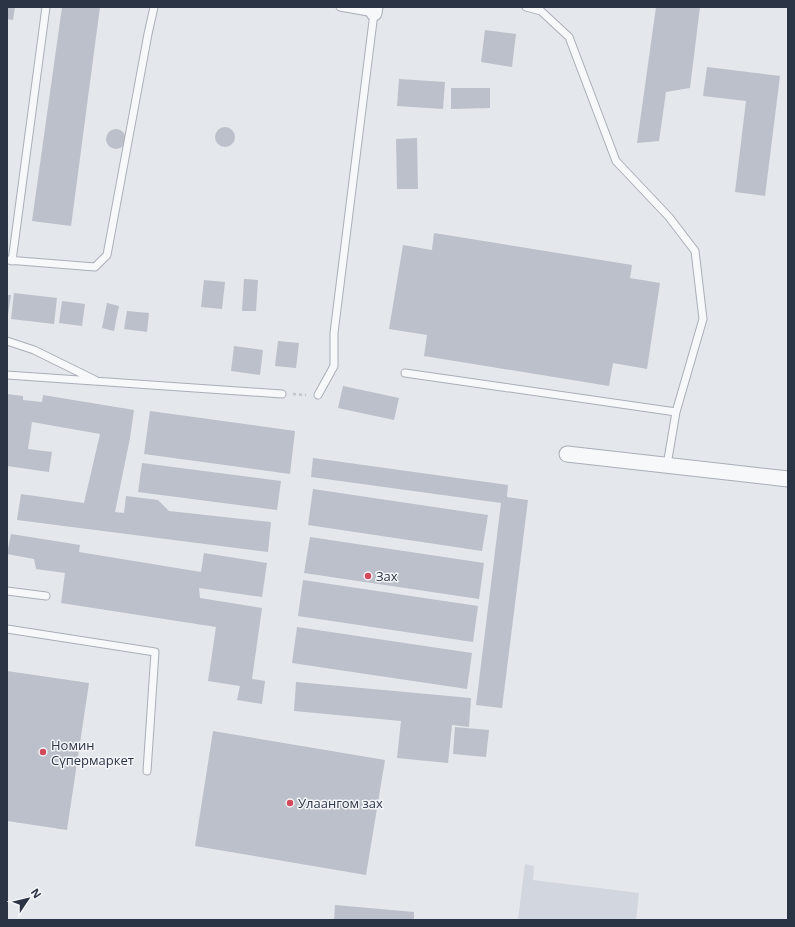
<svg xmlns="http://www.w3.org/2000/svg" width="795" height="927" font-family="'Open Sans',sans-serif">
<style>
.built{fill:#d2d6de}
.building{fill:#bbc0ca}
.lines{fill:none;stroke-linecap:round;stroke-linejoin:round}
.service-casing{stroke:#a9aeb7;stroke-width:9}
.minor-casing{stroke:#a9aeb7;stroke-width:17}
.path{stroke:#c2c5cb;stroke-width:2.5;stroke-dasharray:3 3;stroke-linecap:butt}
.service{stroke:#f7f8fa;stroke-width:7}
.minor{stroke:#f7f8fa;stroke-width:15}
.poi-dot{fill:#d1495b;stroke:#f4f6f9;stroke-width:1.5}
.labels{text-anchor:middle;stroke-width:3;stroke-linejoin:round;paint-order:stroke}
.poi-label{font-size:13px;fill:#2b3445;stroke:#f4f6f9;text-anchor:start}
</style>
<rect width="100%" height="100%" fill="#e4e7ec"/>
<!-- built -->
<path class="built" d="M525,864L534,866L533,880L639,893L636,920H542L533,919V920H518Z"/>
<!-- building -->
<path class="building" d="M7,7H15L13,20L7,19Z
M62,7H100L71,226L32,221Z
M656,7H700L690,88L666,92L659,141L637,143Z
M485,30L516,34L512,67L481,62Z
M707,67L780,76L765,196L735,192L746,101L703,96Z
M399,79L445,82L443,109L397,106Z
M451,88H490V108L451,109Z
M215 137a10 10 0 1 1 20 0a10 10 0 1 1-20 0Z
M106 139a10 10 0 1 1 20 0a10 10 0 1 1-20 0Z
M417,138L418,189H397L396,139Z
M434,233L632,265L630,278L660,283L647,369L613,363L609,386L424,356L427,335L389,329L403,245L432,250Z
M244,279L258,280L256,311H242Z
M204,280L225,282L222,309L201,307Z
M14,293L57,298L54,324L11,319Z
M7,295H11L8,315H7Z
M62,301L85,304L82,326L59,323Z
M107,303L119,306L114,331L102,328Z
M127,311L149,313L147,332L124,329Z
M278,341L299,343L296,368L275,366Z
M234,346L263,350L260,375L231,371Z
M343,386L399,398L394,420L338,408Z
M7,394L23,396V400L42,402L43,395L134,410L130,438L115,512L124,513L126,496L158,500L169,511L271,522L268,552L17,520L21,494L84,503L100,434L32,422L28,449L52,452L49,472L7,466Z
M150,411L295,431L290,474L144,454Z
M313,458L508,485L507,497L528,500L502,708L476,705L501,503L311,477Z
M142,463L281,481L277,510L138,492Z
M313,489L488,515L482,551L308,525Z
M11,534L80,545L79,552L201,572L204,553L267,563L262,597L199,588L200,598L262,608L252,679L265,681L262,704L237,700L240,686L208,681L216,627L61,603L65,573L36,569L34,559L7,554Z
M310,537L484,563L479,599L304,573Z
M303,580L478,606L473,642L298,616Z
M297,627L472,653L467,689L292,663Z
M7,671L89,683L67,830L7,821Z
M296,682L471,698L469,727L452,725L448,763L397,758L401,721L294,711Z
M455,727L489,730L486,757L453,754Z
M213,731L385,760L366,875L195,846Z
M335,905L414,912V920H334Z"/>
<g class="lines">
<defs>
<path id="service" d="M526,7L541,11L569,37L616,161L669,217L695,251L703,319L676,412L667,465
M7,260L95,267L107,255L148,34L154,7
M12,261L46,7
M7,341L34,350L95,380
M405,373L676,412
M7,375L282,394
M318,395L334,366V333L374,13L340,7
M7,591L46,596
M7,629L155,652L147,771"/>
<path id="minor" d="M374,13L375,7
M567,454L788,479"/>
</defs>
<!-- service casing -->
<use href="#service" class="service-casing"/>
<!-- minor casing -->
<use href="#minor" class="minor-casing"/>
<!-- path -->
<path class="path" d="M293,394L306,395"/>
<!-- service -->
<use href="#service" class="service"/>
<!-- minor -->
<use href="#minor" class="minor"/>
</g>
<!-- markers -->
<g class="poi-dot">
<circle cx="368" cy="576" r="4"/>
<circle cx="43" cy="752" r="4"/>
<circle cx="290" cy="803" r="4"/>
</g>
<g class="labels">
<!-- poi labels -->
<g class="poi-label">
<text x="376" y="581">Зах</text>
<text x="51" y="750">Номин<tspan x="51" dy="15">Сүпермаркет</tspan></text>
<text x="298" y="808">Улаангом зах</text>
</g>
</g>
<!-- border -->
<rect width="795" height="927" fill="none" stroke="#2b3445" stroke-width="16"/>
<!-- north arrow -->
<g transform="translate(28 899) rotate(55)" stroke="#f4f6f9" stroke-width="3" paint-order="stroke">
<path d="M0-3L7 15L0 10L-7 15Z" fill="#2b3445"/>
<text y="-6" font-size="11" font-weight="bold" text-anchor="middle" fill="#2b3445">N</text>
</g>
</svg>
